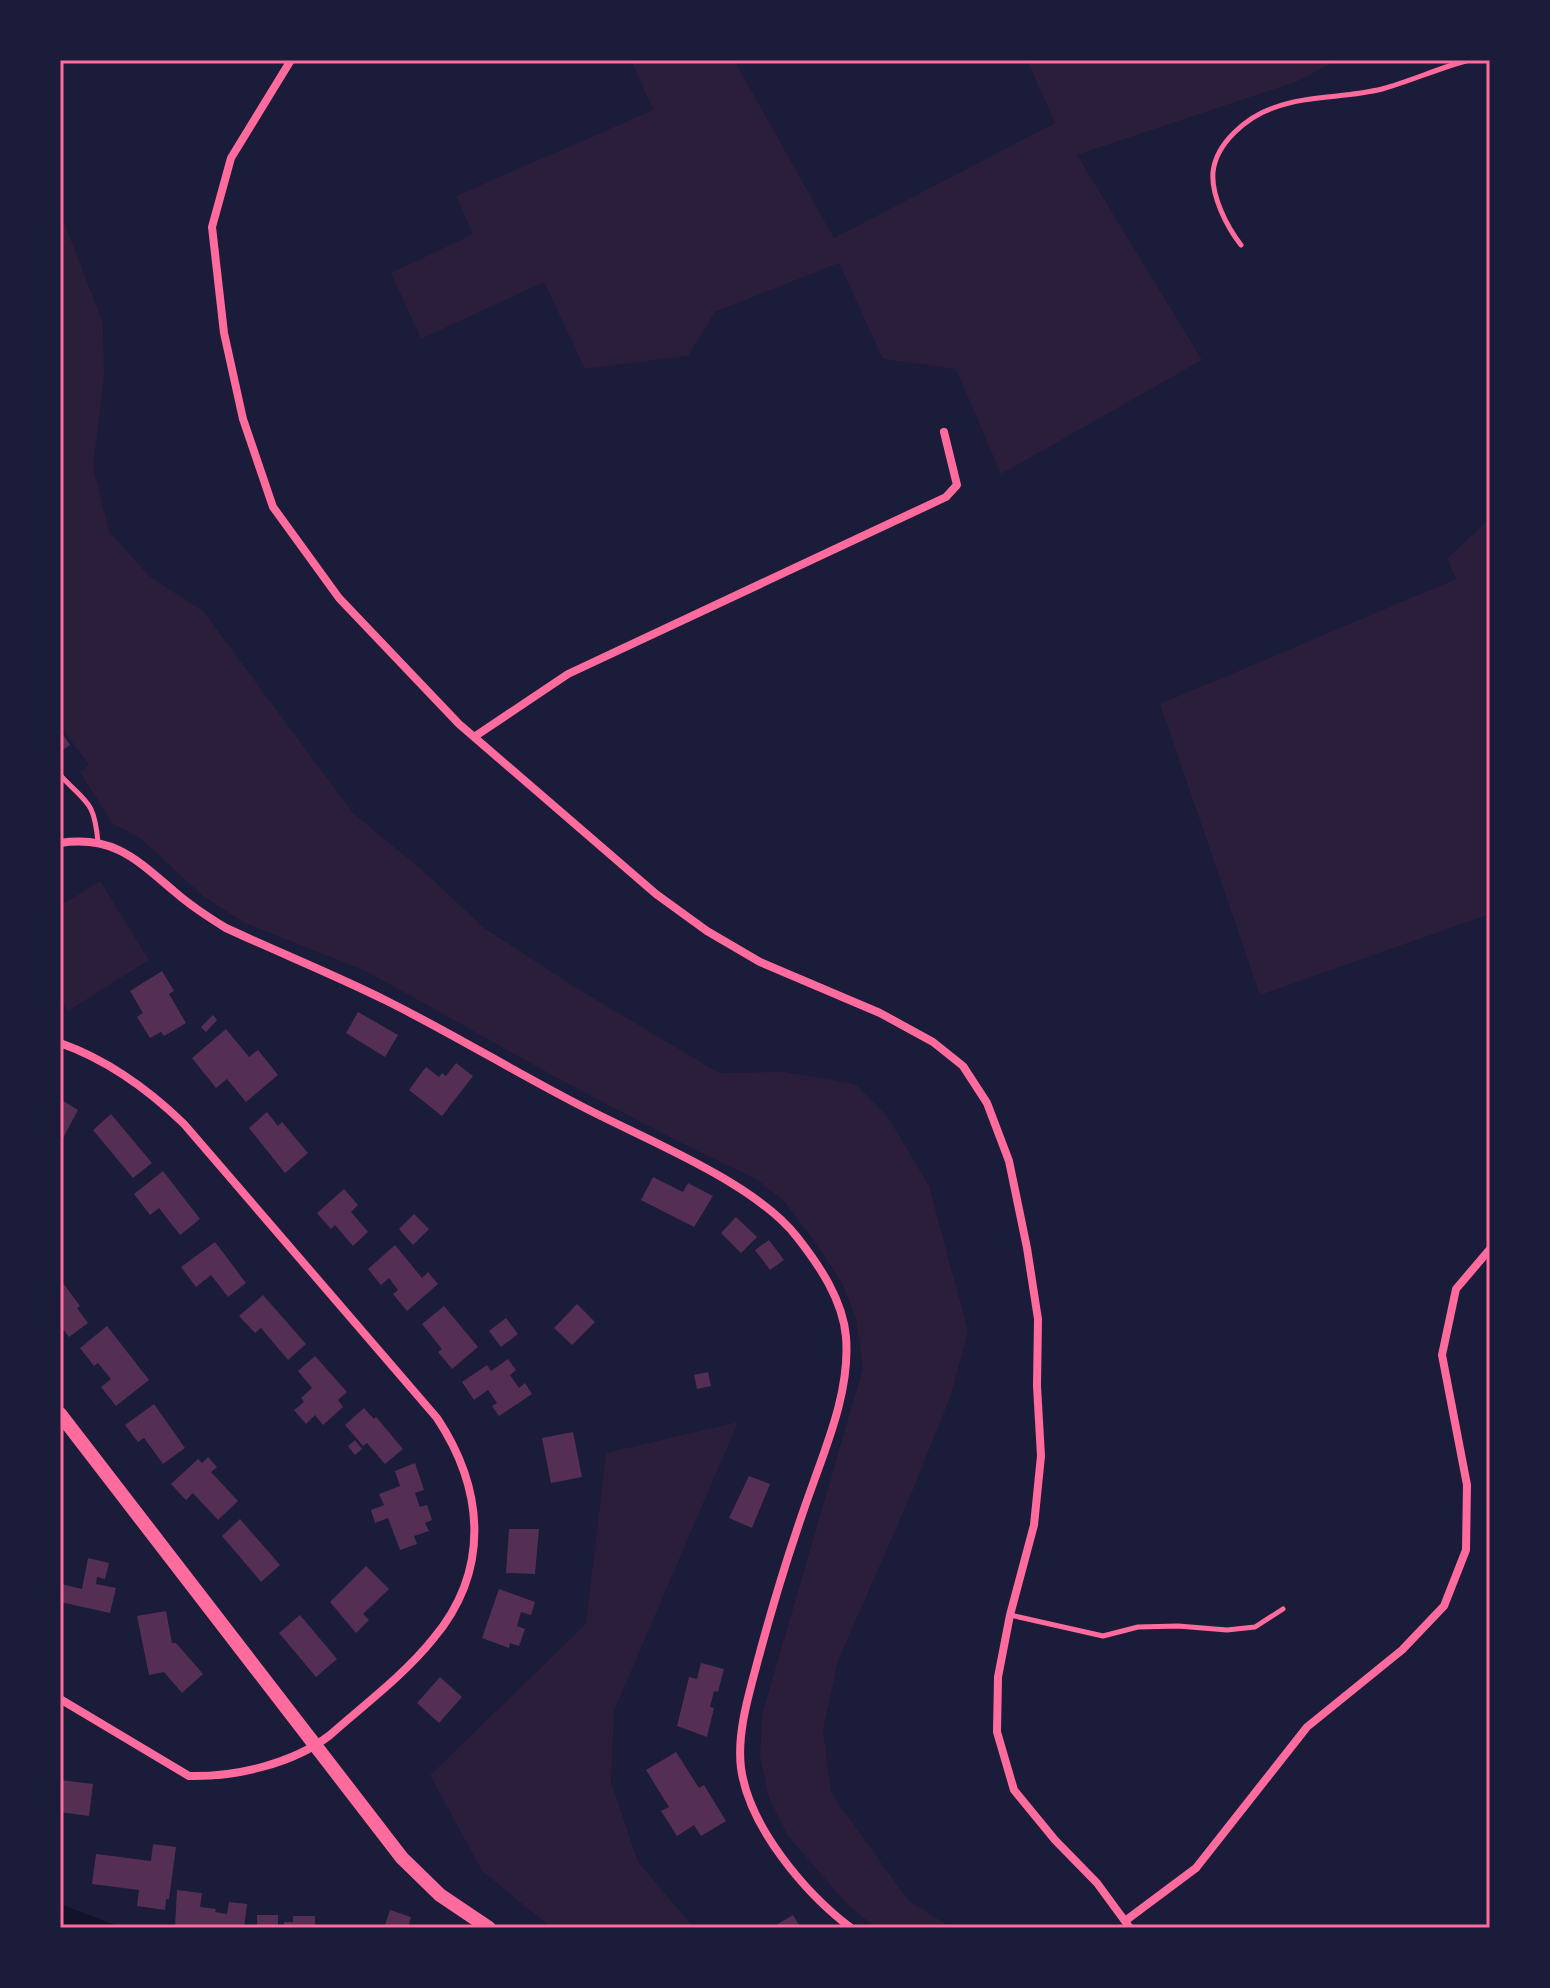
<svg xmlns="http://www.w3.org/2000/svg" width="1550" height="1988" font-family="'Noto Serif',serif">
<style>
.green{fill:#2a1e3b}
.water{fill:#12122b}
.building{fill:#542f53}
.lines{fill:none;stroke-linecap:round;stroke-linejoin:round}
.service{stroke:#ff6b9d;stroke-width:5}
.minor{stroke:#ff6b9d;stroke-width:8}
.tertiary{stroke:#ff6b9d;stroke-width:14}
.neatline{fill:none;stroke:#ff6b9d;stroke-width:3}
</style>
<rect width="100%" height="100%" fill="#1b1b3a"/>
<!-- green -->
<path class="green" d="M631,60H734L834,238L1055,123L1027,60H1338L1298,81L1077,155L1202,360L1001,474L956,369L883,359L839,263L715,312L688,356L585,369L544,282L421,339L391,273L473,234L456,196L653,110Z
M60,212L103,323L104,377L93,467L109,531L149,576L203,611L353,813L428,875L484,928L578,989L719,1073L785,1072L855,1084L888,1117L929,1186L968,1331L951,1395L912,1492L838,1661L823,1730L831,1793L908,1900L952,1928H876L846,1903L788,1836L769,1798L760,1757L762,1715L863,1368L856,1319L843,1285L818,1246L784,1201L756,1179L683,1144L559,1079L366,971L245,923L203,896L140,838L113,824L80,772L89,765L60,725Z
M1490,519V914L1260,995L1160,704L1456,579L1447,558Z
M100,881L149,960L68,1011L60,998V906Z
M738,1422L614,1711L611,1782L638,1862L694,1928H552L482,1871L430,1775L586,1624L606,1453Z"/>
<!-- water -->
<path class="water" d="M60,1904L124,1928H60Z"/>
<!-- building -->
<path class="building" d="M60,730L70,745L60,752Z
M162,971L174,991L169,994L186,1023L164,1036L161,1032L150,1038L137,1017L143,1013L130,991Z
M358,1012L398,1035L385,1057L346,1033Z
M213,1015L217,1020L206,1032L201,1027Z
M226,1029L249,1057L258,1050L278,1075L246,1102L227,1079L216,1088L192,1058Z
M456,1063L473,1076L442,1116L409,1090L426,1067L439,1077L442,1073L446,1076Z
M60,1099L78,1110L63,1138L60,1137Z
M267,1112L278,1126L282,1122L308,1153L285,1173L249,1128Z
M111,1114L152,1163L133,1178L93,1130Z
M163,1171L200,1219L180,1235L159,1208L150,1215L134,1194Z
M653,1177L683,1192L688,1183L713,1196L694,1227L641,1200Z
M344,1189L358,1205L351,1212L368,1232L353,1246L335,1225L331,1229L317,1213Z
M414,1214L429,1229L413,1245L399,1229Z
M736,1217L757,1237L741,1253L721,1233Z
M769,1240L784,1260L770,1270L755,1250Z
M215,1242L246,1283L228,1297L211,1275L196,1287L181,1267Z
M395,1245L422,1278L428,1272L438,1284L407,1311L393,1294L398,1290L389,1278L381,1285L368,1269Z
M60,1279L80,1306L77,1308L88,1323L69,1337L60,1325Z
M263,1295L306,1344L288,1360L261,1328L255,1333L239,1316Z
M577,1304L595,1322L572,1345L554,1328Z
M444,1306L478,1347L452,1369L438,1352L442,1349L422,1324Z
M506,1318L518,1334L501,1347L489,1331Z
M107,1326L149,1380L116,1406L101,1387L111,1379L98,1363L94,1366L80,1348Z
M315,1356L347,1392L338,1400L343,1407L323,1425L315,1415L306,1424L294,1410L304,1402L301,1398L312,1388L298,1371Z
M508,1359L516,1370L510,1375L519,1388L525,1383L532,1394L499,1416L492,1406L497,1403L488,1390L474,1400L462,1382L487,1365L491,1371Z
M708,1372L711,1386L697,1389L694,1375Z
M154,1404L185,1448L163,1464L144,1438L138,1442L125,1425Z
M364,1408L374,1419L376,1417L403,1449L385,1464L367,1443L363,1446L345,1425Z
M573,1432L582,1477L551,1483L542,1438Z
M355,1440L362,1449L355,1455L348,1446Z
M208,1457L217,1467L211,1472L238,1501L218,1520L193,1493L186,1500L171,1484L198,1459L202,1463Z
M415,1463L424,1490L415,1493L420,1507L427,1505L432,1520L425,1523L429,1531L414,1536L417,1544L400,1550L388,1518L375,1523L371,1510L384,1505L379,1494L400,1486L395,1471Z
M749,1476L770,1484L752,1528L729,1518Z
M240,1519L280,1565L261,1582L222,1536Z
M509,1529H539L535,1574L506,1573Z
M88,1558L109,1563L105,1579L97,1577L96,1584L116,1588L110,1613L60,1602L61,1584L82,1589Z
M366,1566L389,1589L363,1614L369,1620L356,1633L330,1602Z
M499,1589L535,1602L531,1615L521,1612L517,1626L525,1629L519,1646L510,1643L509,1648L482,1638Z
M166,1611L172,1643H176L203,1674L182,1693L164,1672L149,1675L137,1616Z
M300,1615L337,1659L316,1677L279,1633Z
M701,1663L724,1669L718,1692L714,1691L710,1707L714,1708L707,1737L677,1726L689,1677L697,1679Z
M440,1677L462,1697L439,1723L417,1703Z
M676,1752L699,1788L704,1785L726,1821L701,1836L694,1825L677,1836L661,1811L669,1807L646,1770Z
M60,1780L93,1784L89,1816L60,1812Z
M153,1844L176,1847L169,1899H166L165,1910L137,1906L139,1890L92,1884L96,1854L151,1861Z
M177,1890L202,1893L200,1907L216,1909L215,1912L227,1914L229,1902L247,1904L244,1928H175Z
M390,1910L411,1917L408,1928H384Z
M257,1915H278V1928H257Z
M793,1915L801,1928H771Z
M293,1916H315V1928H284V1922H293Z"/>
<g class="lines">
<!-- service -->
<path class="service" d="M1241,245C1227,227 1211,196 1213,172C1216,143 1247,117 1273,108C1307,95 1346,98 1382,89C1411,81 1439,68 1469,60
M60,775C87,804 94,800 98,842
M1010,1615L1103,1636L1138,1627L1178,1626L1227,1630L1255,1627L1283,1609"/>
<!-- minor -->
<path class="minor" d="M291,60L231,158L212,227L224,333L243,419L273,507L339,598L459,724L656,894L707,931L760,962L880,1013L933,1042L963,1066L987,1103L1009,1161L1027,1248L1038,1319L1037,1386L1041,1456L1034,1525L1010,1615L998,1677L997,1732L1014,1790L1055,1840L1097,1883L1130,1928
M474,737L568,674L946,497L957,485L944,432
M60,843C114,835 137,860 175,892C191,906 208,917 226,928C280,953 335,975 387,1001C455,1035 520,1075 587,1109C649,1141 755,1183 797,1237C819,1265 843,1300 846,1337C850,1386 830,1437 814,1481C791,1544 772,1606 755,1671C747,1701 737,1736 741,1768C749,1827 805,1893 851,1928
M60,1043C108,1060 148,1089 184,1124L437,1418C484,1489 491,1570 433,1639C404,1675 365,1704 330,1735C293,1764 235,1777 189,1776L60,1699
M1125,1921L1196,1868L1307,1727L1402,1650L1444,1606L1466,1550L1467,1485L1442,1355L1456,1289L1490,1249"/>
<!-- tertiary -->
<path class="tertiary" d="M60,1414L402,1858L440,1895L489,1928"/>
</g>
<!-- border -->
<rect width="1550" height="1988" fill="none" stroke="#1b1b3a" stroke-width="124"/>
<rect x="62" y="62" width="1426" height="1864" class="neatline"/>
</svg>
